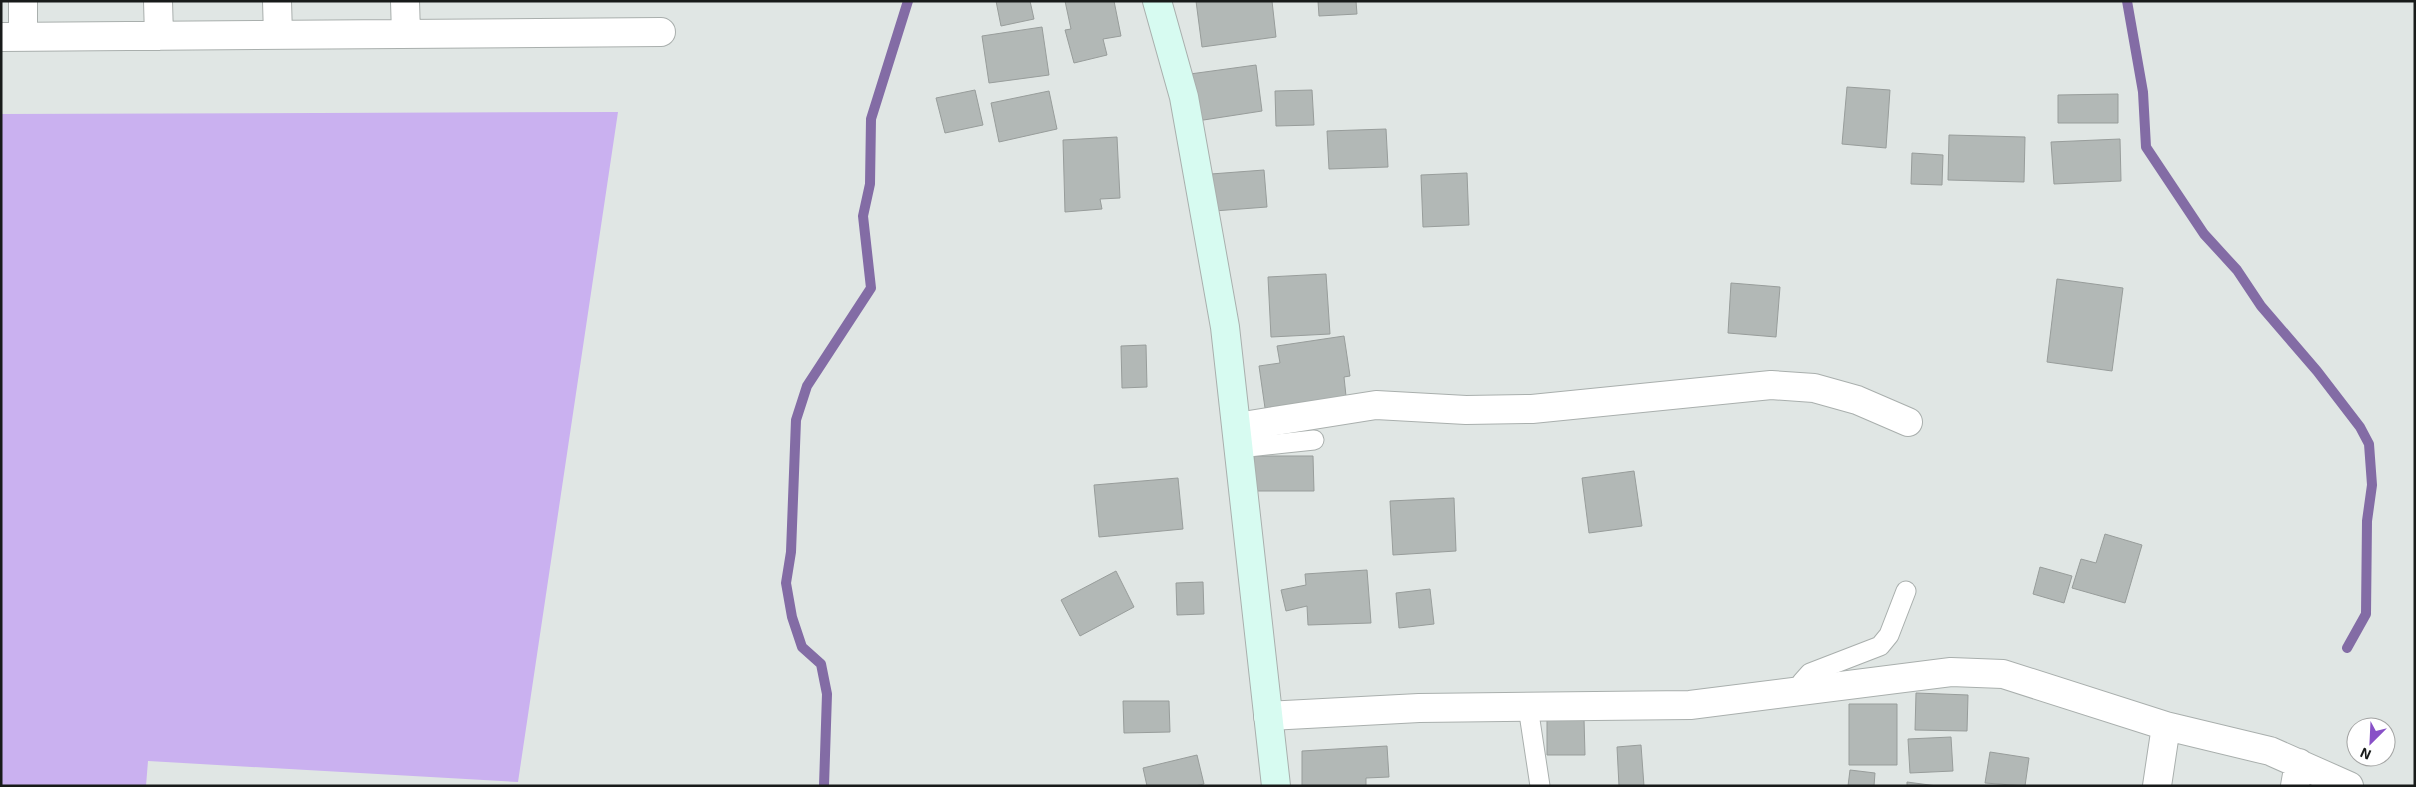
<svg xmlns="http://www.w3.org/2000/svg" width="2416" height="787" font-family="'Exo 2',sans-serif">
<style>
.green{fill:#cab1f0}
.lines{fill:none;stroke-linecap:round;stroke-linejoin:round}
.stream{stroke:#836ca5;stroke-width:10}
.building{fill:#b2b8b6;stroke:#989d9b}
.lane-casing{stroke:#a9afad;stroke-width:21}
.street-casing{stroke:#a9afad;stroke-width:30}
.secondary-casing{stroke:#a9afad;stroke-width:30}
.lane{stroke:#fff;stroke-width:19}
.street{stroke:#fff;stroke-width:28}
.secondary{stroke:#d7fbf1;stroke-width:28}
</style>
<rect width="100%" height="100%" fill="#e0e6e4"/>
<!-- green -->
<path class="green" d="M618,112L518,782L148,761L146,786H1V114Z"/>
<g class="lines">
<!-- stream -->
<path class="stream" d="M2127,1L2143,92L2146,147L2204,234L2237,270L2261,306L2317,371L2360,427L2369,444L2372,485L2367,521L2366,614L2347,648
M824,786L827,694L821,664L802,647L792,617L786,583L791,552L796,420L807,386L871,288L863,216L870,184L871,119L908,1"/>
</g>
<!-- building -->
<path class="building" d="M996,1H1030L1034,19L1001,26Z
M1065,1H1114L1121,36L1103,39L1107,55L1074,63L1065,30L1071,29Z
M1196,1H1272L1276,37L1202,47Z
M1318,1H1356L1357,14L1319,16Z
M1042,27L1049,75L989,83L982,36Z
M1256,65L1262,111L1197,121L1190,74Z
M1847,87L1890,90L1886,148L1842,144Z
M975,90L983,125L945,133L936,98Z
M1312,90L1314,125L1276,126L1275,91Z
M1049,91L1057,129L999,142L991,103Z
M2118,94V123H2058V95Z
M1386,129L1388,167L1329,169L1327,131Z
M1949,135L2025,137L2024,182L1948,180Z
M1117,137L1120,198L1100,199L1102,209L1065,212L1063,140Z
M2120,139L2121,181L2054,184L2051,142Z
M1912,153L1943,155L1942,185L1911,184Z
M1264,170L1267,207L1214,211L1211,174Z
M1467,173L1469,225L1423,227L1421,175Z
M1326,274L1330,334L1271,337L1268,277Z
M2057,279L2123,288L2112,371L2047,362Z
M1731,283L1780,287L1776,337L1728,333Z
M1344,336L1350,376L1344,377L1346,396L1265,408L1259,366L1280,363L1277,346Z
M1146,345L1147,387L1122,388L1121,346Z
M1254,456H1313L1314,491H1254Z
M1634,471L1642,526L1589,533L1582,478Z
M1178,478L1183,529L1099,537L1094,485Z
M1454,498L1456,551L1393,555L1390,501Z
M2105,534L2142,545L2125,603L2072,588L2081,559L2096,563Z
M2040,567L2072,576L2064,603L2033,594Z
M1367,570L1371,623L1308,625L1307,606L1286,611L1281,590L1306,585L1305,574Z
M1116,571L1134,607L1080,636L1061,600Z
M1203,582L1204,614L1177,615L1176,583Z
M1430,589L1434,624L1399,628L1396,593Z
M1916,693L1968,695L1967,731L1915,730Z
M1123,701H1169L1170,732L1124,733Z
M1849,704H1897V765H1849Z
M1547,719H1584L1585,755H1547Z
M1951,737L1953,771L1910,773L1908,739Z
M1641,745L1644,786H1619L1617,747Z
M1387,746L1389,777L1366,778V786H1302V751Z
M1990,752L2029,758L2025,786L1985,783Z
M1197,755L1204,784L1195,786H1147L1143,768Z
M1850,770L1875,773L1874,786H1848Z
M1907,782L1937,786H1907Z"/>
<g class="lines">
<defs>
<path id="lane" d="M1239,448L1314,440
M1798,693L1802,682L1810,673L1880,646L1889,635L1906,591
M1528,707L1540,786"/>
<path id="street" d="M23,1V37
M158,1L159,36
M277,1L278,35
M405,1L406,34
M1,37L661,32
M1237,427L1376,405L1466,410L1532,409L1771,385L1814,388L1857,400L1908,422
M1268,716L1419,708L1690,705L1951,672L2003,674L2166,726L2270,751L2349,786
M2157,786L2166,726
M2295,786L2299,763"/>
<path id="secondary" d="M1157,1L1184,97L1225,327L1276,786"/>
</defs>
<!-- lane casing -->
<use href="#lane" class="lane-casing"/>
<!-- street casing -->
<use href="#street" class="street-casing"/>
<!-- secondary casing -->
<use href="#secondary" class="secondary-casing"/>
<!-- lane -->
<use href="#lane" class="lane"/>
<!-- street -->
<use href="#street" class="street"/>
<!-- secondary -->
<use href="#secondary" class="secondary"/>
</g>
<!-- border -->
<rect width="2416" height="787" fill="none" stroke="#181b1a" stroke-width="5"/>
<!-- north arrow -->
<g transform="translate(2371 742) rotate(204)"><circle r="24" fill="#ffffff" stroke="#a3a4a3"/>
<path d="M0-4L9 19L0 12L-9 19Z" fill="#8850c7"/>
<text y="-8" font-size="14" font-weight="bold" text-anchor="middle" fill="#181b1a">N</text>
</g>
</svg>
